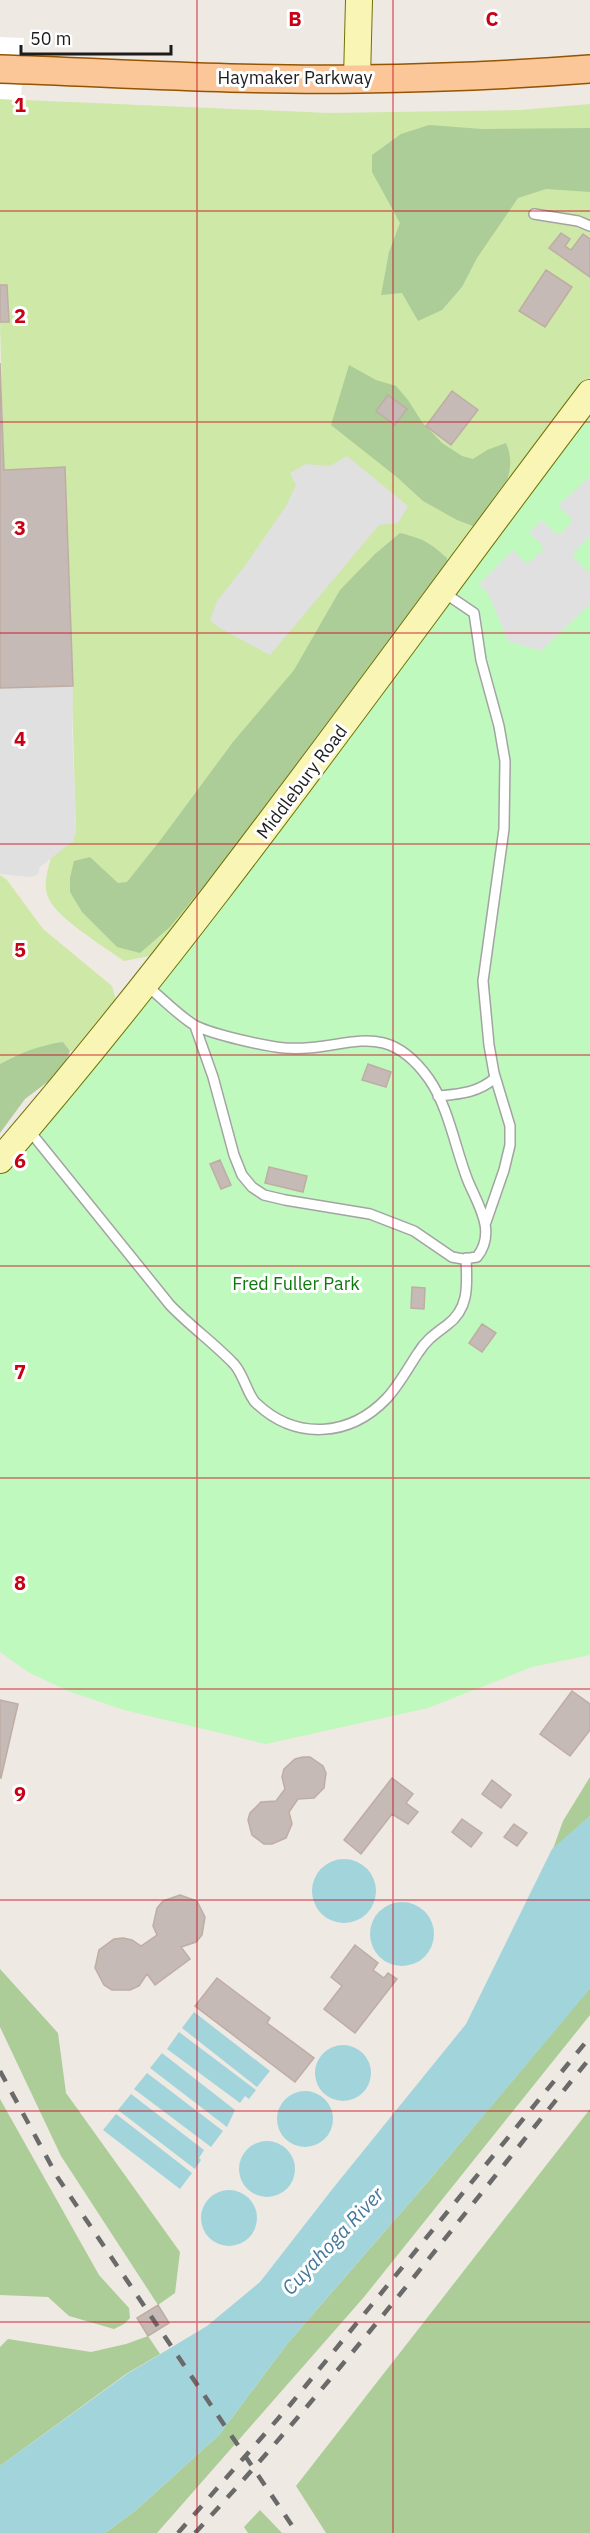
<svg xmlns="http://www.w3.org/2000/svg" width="590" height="2533" font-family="'IBM Plex Sans',sans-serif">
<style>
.grass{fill:#cee8a7}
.forest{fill:#accd97}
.park{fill:#bff9be}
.parking{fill:#e0e0e0}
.water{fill:#a2d4dc}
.pier{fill:#fff}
.building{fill:#c5bab5;stroke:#bfada4;stroke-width:1.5}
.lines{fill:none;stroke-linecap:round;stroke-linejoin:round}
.lane-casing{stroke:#a3a3a3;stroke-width:12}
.secondary-casing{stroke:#717205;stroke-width:28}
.primary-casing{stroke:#945401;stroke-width:30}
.lane{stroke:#fff;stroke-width:9}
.secondary{stroke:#f9f5b5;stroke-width:26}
.primary{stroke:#fbc799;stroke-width:27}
.rail{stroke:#6a6a6a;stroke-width:4.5;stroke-dasharray:12 12;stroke-linecap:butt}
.grid{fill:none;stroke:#c80115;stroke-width:1.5;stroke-opacity:0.55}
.labels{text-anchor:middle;stroke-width:6;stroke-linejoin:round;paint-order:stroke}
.street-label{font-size:18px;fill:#1c1c1c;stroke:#fff}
.park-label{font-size:18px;fill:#0e790c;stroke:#fff}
.water-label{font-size:20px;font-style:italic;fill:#44789c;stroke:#fff}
.grid-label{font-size:20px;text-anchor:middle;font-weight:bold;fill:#c80115;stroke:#fff;stroke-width:6;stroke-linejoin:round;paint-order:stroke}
</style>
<rect width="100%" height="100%" fill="#eee9e2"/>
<!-- grass -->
<path class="grass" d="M0,99L329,113L521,110L590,104V377L160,954L124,961C106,948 57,918 49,899C42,886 48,871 51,857L73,841L76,830L65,468L4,470L0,322H9L7,285H0Z
M0,875L7,880L43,929L112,986L116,1000L77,1050L70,1051L63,1042L16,1055L0,1064Z"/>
<!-- forest -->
<path class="forest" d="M429,125L482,129L590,128V192L546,189L518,198L477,258L462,287L442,310L418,321L402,293L381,295L389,252L400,223L372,172V155L401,134Z
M349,365L376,380L396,386L408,400L422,422L442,443L462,456L473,459L487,450L506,443C520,474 496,504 478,528L457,520L423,501L398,478L331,425Z
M400,533C424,539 429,542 447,558V570L247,833L170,927L140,953L117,947L82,912L70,892V878L74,861L90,857L118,883L127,882L162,838L233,742L294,670L340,590L375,554Z
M63,1042L70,1051L62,1071L25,1099L0,1133V1064C20,1053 40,1045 63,1042Z
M590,1777V1816L553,1849L563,1821Z
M0,1969L58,2033L66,2093L180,2252L175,2293L158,2305L61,2156L0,2027Z
M590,1988V2015L364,2297L157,2533H105L135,2511L219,2435L287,2344L431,2178Z
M0,2099L99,2275L129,2308L130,2318L124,2324L114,2329L69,2316L48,2297L0,2295Z
M590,2109V2533H326L296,2486Z
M148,2336L160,2354L126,2374L0,2466V2347L8,2339L91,2352L126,2344Z
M260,2510L282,2533H248L244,2527Z"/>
<!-- park -->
<path class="park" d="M590,411V1655L532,1667L428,1708L266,1744L124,1710L68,1691L28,1672L0,1652V1173C56,1111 108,1045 161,980C310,795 449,603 590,411Z"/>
<!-- parking -->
<path class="parking" d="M347,456L408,506L398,523L379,525L270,655L218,627L210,620L217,601L244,567L286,506L296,485L290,473L306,464L330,466Z
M590,476V536L573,554L574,558L590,574V604L541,651L508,641L489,595L479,584L513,550L526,563L530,562L543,550L542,545L529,533L542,520L555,533L560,534L572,522L571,518L558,506Z
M73,686L72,730L76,830L73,841L40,867L38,874L31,877L0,874V688Z"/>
<!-- water -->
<path class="water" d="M590,1816V1988L583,1997L431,2178L287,2344L219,2435L135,2511L105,2533H0V2466L127,2374L207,2326L260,2282L334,2187L466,2024L552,1849Z
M312 1891a32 32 0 1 1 64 0a32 32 0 1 1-64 0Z
M370 1934a32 32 0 1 1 64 0a32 32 0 1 1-64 0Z
M194,2012L270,2071L257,2087L182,2028Z
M179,2032L256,2090L249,2099L245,2096L240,2103L167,2049Z
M315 2073a28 28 0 1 1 56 0a28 28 0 1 1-56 0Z
M162,2053L235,2110L227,2127L150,2068Z
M147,2073L223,2131L211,2147L134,2089Z
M277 2119a28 28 0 1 1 56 0a28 28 0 1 1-56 0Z
M131,2094L204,2150L199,2158L201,2160L195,2169L118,2110Z
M116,2114L192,2173L180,2189L103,2130Z
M239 2169a28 28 0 1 1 56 0a28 28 0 1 1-56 0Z
M201 2218a28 28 0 1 1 56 0a28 28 0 1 1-56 0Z"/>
<!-- pier -->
<path class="pier" d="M0,37L24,38L21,100L0,99Z"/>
<!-- building -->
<path class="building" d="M561,233L570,239L565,246L571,250L583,234L590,239V277L549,248Z
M546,270L572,287L545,327L519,311Z
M0,285H7L9,322H0Z
M0,363L4,470L65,467L73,686L0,688Z
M452,391L478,410L451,445L426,426Z
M388,395L407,409L395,425L376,411Z
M368,1064L391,1072L386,1087L362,1080Z
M220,1160L231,1185L221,1189L210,1164Z
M269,1167L307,1176L303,1192L265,1183Z
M412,1287L425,1288L424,1309L411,1308Z
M482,1324L496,1333L482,1352L469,1343Z
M572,1691L590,1704V1730L570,1756L540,1734Z
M0,1700L18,1704L1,1778H0Z
M303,1757H310L323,1766L326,1773L324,1788L314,1798L298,1799L289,1812L292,1824L286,1838L272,1844H264L252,1835L248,1820L250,1813L261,1802L276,1801L285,1789L282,1777L284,1769L295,1759Z
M392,1778L413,1794L406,1803L418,1812L408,1824L392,1814L361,1854L344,1840Z
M492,1780L511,1795L501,1808L482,1794Z
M462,1819L482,1833L471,1847L452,1832Z
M514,1824L527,1833L517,1846L504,1837Z
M180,1895L197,1901L205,1917L202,1935L196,1942L181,1947L190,1959L155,1985L147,1974L139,1986L130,1990H112L104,1985L95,1968L99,1950L114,1939L123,1938L132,1940L141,1946L157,1935L153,1926L157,1908L163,1901Z
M355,1945L378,1963L373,1970L384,1978L388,1973L397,1979L355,2033L324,2009L342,1986L331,1977Z
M217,1978L270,2018L267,2023L314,2058L295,2082L195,2006Z
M158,2305L169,2323L148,2336L137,2318Z"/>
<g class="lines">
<defs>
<path id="lane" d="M534,214L578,221L590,226
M443,592L474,613L481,660L499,726L505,761L504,829L483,981L489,1045L494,1073L510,1126V1145L504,1170L486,1222
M147,986C161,997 181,1018 196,1026C215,1035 264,1046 284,1048C345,1053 383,1014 429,1079C449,1108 455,1148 468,1181C478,1205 497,1232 477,1257L463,1259L452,1257L414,1231L370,1214L285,1200L264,1195L252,1187L242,1175L234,1155L213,1077L195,1026
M438,1096C459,1094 478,1093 495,1078
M28,1129L170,1305C190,1326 214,1343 234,1364C244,1375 248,1396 256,1403C296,1441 350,1437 387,1398C399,1385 408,1368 418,1353C426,1340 435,1334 447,1325C470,1308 467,1284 466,1258"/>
<path id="secondary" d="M357,79L359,0
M0,1160C211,915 395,650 590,393"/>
<path id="primary" d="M0,69C119,73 239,81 359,79C436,78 513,75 590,69"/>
</defs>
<!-- lane casing -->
<use href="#lane" class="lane-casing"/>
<!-- secondary casing -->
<use href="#secondary" class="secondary-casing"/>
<!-- primary casing -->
<use href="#primary" class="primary-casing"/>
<!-- lane -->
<use href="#lane" class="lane"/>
<!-- secondary -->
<use href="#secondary" class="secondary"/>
<!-- primary -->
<use href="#primary" class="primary"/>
<!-- rail -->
<path class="rail" d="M0,2071L58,2178L297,2533
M178,2533L290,2405L590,2037
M195,2533C335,2382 460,2218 590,2058"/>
</g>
<!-- grid -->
<path class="grid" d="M197,0V2533M393,0V2533M0,211H590M0,422H590M0,633H590M0,844H590M0,1055H590M0,1266H590M0,1478H590M0,1689H590M0,1900H590M0,2111H590M0,2322H590"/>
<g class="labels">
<!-- street labels -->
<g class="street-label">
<text x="295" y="84">Haymaker Parkway</text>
<text transform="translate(302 782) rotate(-53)" y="6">Middlebury Road</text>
</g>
<!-- park labels -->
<g class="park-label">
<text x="296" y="1290">Fred Fuller Park</text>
</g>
<!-- water labels -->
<g class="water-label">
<text transform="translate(333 2241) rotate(-47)" y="7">Cuyahoga River</text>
</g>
</g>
<g class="grid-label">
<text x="295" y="26">B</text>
<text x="492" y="26">C</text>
<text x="20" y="112">1</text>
<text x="20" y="323">2</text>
<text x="20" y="535">3</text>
<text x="20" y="746">4</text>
<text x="20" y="957">5</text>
<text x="20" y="1168">6</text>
<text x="20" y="1379">7</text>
<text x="20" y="1590">8</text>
<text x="20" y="1801">9</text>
</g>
<!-- scale -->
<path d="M21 45v9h150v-9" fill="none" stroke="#1c1c1c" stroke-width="3"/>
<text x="30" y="45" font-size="18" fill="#1c1c1c" stroke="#ffffff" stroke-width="4.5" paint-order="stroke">50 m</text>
</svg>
